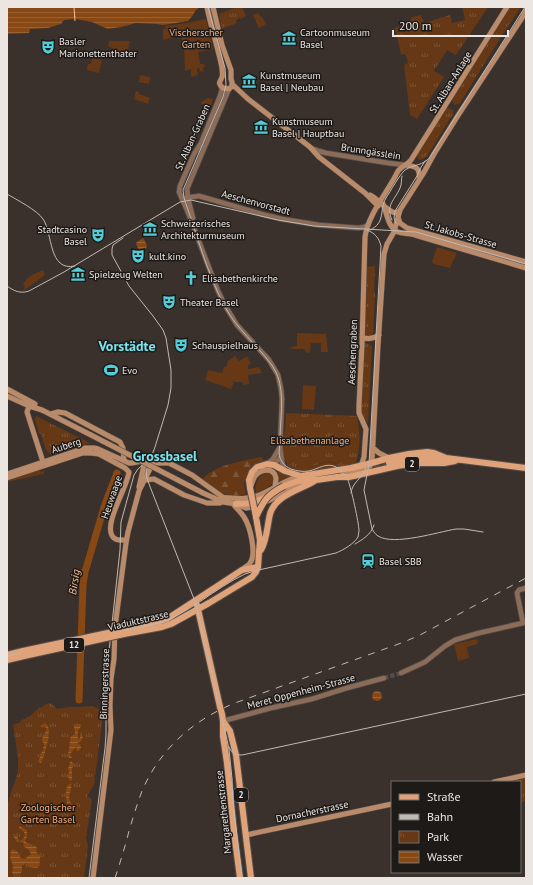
<svg xmlns="http://www.w3.org/2000/svg" width="533" height="885" font-family="'PT Sans',sans-serif">
<style>
.green{fill:#663815}
.forest{fill:url(#forest-firs)}
.park{fill:url(#park-tufts)}
.water{fill:url(#water-rules)}
.lines{fill:none;stroke-linecap:round;stroke-linejoin:round}
.river{stroke:#884813;stroke-width:7}
.ferry{stroke:#f6bd98;stroke-width:1;stroke-dasharray:5 4;stroke-linecap:butt}
.tertiary-tunnel{stroke:#554c47;stroke-width:4.5;stroke-dasharray:4.5 2;stroke-linecap:butt}
.primary-tunnel{stroke:#554c47;stroke-width:6;stroke-dasharray:6 3;stroke-linecap:butt}
.tertiary-casing{stroke:#564e49;stroke-width:6}
.secondary-casing{stroke:#564e49;stroke-width:6}
.primary-casing{stroke:#564e49;stroke-width:8}
.tertiary{stroke:#8a6c58;stroke-width:4.5}
.secondary{stroke:#ba8b6b;stroke-width:5}
.primary{stroke:#dfa279;stroke-width:6}
.tram{stroke:#bfb9b4;stroke-width:1}
.rail{stroke:#bfb9b4;stroke-width:1;stroke-dasharray:7 7;stroke-linecap:butt}
.secondary-bridge-casing{stroke:#564e49;stroke-width:6;stroke-linecap:butt}
.primary-bridge-casing{stroke:#564e49;stroke-width:8;stroke-linecap:butt}
.secondary-bridge{stroke:#ba8b6b;stroke-width:5}
.primary-bridge{stroke:#dfa279;stroke-width:6}
.labels{text-anchor:middle;stroke-width:3;stroke-linejoin:round;paint-order:stroke}
.shield{fill:#1e1a18;stroke:#aea9a5;stroke-width:1}
.shield-label{font-size:9px;font-weight:bold;fill:#ebe6e2}
.park-label{font-size:10px;fill:#f9ae7c;stroke:#1e1a18}
.poi-label{font-size:10px;fill:#ebe6e2;stroke:#1e1a18;text-anchor:start}
.street-label{font-size:10px;fill:#ebe6e2;stroke:#1e1a18}
.water-label{font-size:11px;font-style:italic;fill:#f6bd98;stroke:#1e1a18}
.district-label{font-size:14px;font-weight:bold;fill:#79e5ee;stroke:#1e1a18}
</style>
<defs>
<pattern id="forest-firs" width="22" height="20" patternUnits="userSpaceOnUse"><rect width="22" height="20" fill="#663815"/><path d="M5 1l3.5 6h-7zM16 11l3.5 6h-7z" fill="#7c5537"/></pattern>
<pattern id="park-tufts" width="24" height="20" patternUnits="userSpaceOnUse"><rect width="24" height="20" fill="#663815"/><path d="M3 7l-1-3M5 7V3M7 7l1-3M15 17l-1-3M17 17v-4M19 17l1-3" fill="none" stroke="#7c5537"/></pattern>
<pattern id="water-rules" width="6" height="5" patternUnits="userSpaceOnUse"><rect width="6" height="5" fill="#884813"/><path d="M0 2.5h6" fill="none" stroke="#996235"/></pattern>
</defs>
<rect width="100%" height="100%" fill="#3a312c"/>
<!-- green -->
<path class="green" d="M258,13L261,17H262L266,24L259,28L253,15Z
M206,19L213,49L198,52L200,64H204L205,67H203L204,72L203,73L202,71L200,72L199,68H198L197,69L198,75L191,77V70L190,69L185,71L184,46H183L182,36L173,37L172,36V38L163,40V29H166L165,26L187,23Z
M109,41H130L127,55L108,46Z
M92,58L102,60L99,73L87,70L88,64H91Z
M140,75L150,77L149,84L139,82Z
M136,91L139,92V94L150,98L148,104L134,99Z
M208,98L213,99L210,108L201,103V102Z
M437,247L457,253L450,268L434,264L432,262Z
M43,270L45,275L23,291L25,286L23,285C26,277 35,273 43,270Z
M297,333L326,334L328,352H321V343H311L310,353L305,352V349H291L292,347L297,346Z
M235,356L239,361L247,356L251,364L248,365V369L259,367L262,373L248,375L249,384L243,385V382H235L234,381H233L232,382H234L231,389L205,380L208,370L222,373L224,367H226L228,361Z
M303,385L316,386L314,410L302,409Z
M326,462C332,462 335,463 340,467L303,472L296,471L287,468V463L292,467H310Z
M274,467L293,477L278,483V478L270,469Z
M40,470L41,472L44,471V474L7,482V481Z
M266,473L271,474C279,485 264,489 256,493C255,483 257,477 266,473Z
M477,639L478,644L467,647L469,658L458,661L454,644Z"/>
<!-- forest -->
<path class="forest" d="M261,457L265,461C254,464 245,473 244,484C244,487 245,491 246,494C242,495 237,496 233,496C221,495 211,486 202,480C213,465 244,461 261,457Z"/>
<!-- park -->
<path class="park" d="M237,7H242L246,16L241,19L240,17L236,20L237,23L222,29L219,14Z
M462,7H488L456,55L447,50L434,71L444,77L417,119L410,115L404,65L408,63L406,55L404,54H401L395,28L410,24V21L412,17L421,15L424,23L450,15L452,23L465,20Z
M510,7H521L501,37L460,103L455,105L452,101V98Z
M446,108H448L453,110V114L427,156L423,159L419,160L417,156L418,154Z
M375,266L374,291L375,293L373,336L371,337L365,336L364,335L366,267Z
M366,343L372,346L368,423L365,420L361,411L364,344Z
M286,413L357,416C360,431 361,447 356,462L349,466L340,467C339,466 336,463 335,463C324,457 306,475 290,465C288,464 285,462 284,459C282,452 284,444 284,438C285,430 286,421 286,413Z
M36,416L90,443L53,455C44,453 44,442 41,434H39L35,419Z
M51,703L57,709L70,707H77L93,706L100,710L102,716L101,732L94,785L87,796L92,799L86,837L88,846L84,878H7V808L10,795L18,772V758L13,725L21,722L20,721L30,716L40,707L41,708L46,704Z
M526,778V801L520,803V782H509Z"/>
<!-- water -->
<path class="water" d="M7,7H200L195,11L193,15L188,21L163,25L157,24L136,23L121,27L108,29L92,22L75,19L64,20L61,24L48,28L30,29L29,33L7,34Z
M143,238C148,246 149,248 140,252L136,244L137,242Z
M372 696a5 5 0 1 1 10 0a5 5 0 1 1-10 0Z
M45,723L48,726C49,730 49,736 48,740C47,745 45,749 45,753L43,756V758L41,763H40L38,761C41,756 40,754 44,749L43,748L44,745L42,739L47,729L45,727H41L40,726Z
M78,724H80L81,726L78,731V739L80,738V735L81,732L83,738L80,742L77,743L78,745L81,746C81,749 80,750 77,751L76,750L77,748L76,747L70,754L72,758H69L68,754C70,748 69,743 71,736L75,734L74,726Z
M71,761L74,764L72,769V780L70,781L68,777L69,771L68,769L70,762Z
M71,783C73,791 66,795 71,804H75L77,805L78,807L74,808L68,807C66,802 65,788 68,785C69,784 70,784 71,783Z
M19,826L27,830V837L25,841L27,843H28L32,846L35,845L37,848L36,851L37,853L40,855C41,858 39,861 40,865L37,868L29,867L27,864L26,863L24,865H22V872L19,874H13L12,873L13,866L10,857L11,850L13,849L18,852C19,858 20,858 25,859L27,857L31,854L29,850L23,846L24,844L23,842H17L13,836L15,835L18,838L19,841C23,840 26,837 24,832L19,828Z"/>
<g class="lines">
<!-- river -->
<path class="river" d="M79,700L83,585L85,572L105,504L117,473"/>
<!-- ferry -->
<path class="ferry" d="M74,7L75,21L74,7"/>
<!-- tertiary-tunnel -->
<path class="tertiary-tunnel" d="M384,678L401,673"/>
<!-- primary-tunnel -->
<path class="primary-tunnel" d="M365,468L389,463
M318,477L346,472"/>
<defs>
<path id="tertiary" d="M221,87L222,89L220,96L201,143L194,154L180,186L179,192L187,210L218,291L226,307L237,325L269,360L278,375L281,389L282,399L280,447L282,462L285,471
M311,148L319,151L326,153L388,163L405,165
M185,198L199,196L265,215L282,219L319,225L359,228L364,227L368,225
M193,218L188,198L187,189L229,89
M267,464L273,459L280,447
M263,470L275,464L281,456
M401,673L425,662L445,646L455,640L479,633L523,623L517,593L519,590L526,588
M223,721L271,708L312,699L347,688L384,678"/>
<path id="secondary" d="M207,7C211,28 218,47 222,68C222,71 223,75 222,77C220,83 217,82 223,88L229,89L232,86V82L231,79V70L222,45L213,7
M232,84L248,99L310,147L319,157L365,193L378,206
M405,165C416,166 421,168 419,180
M370,195C379,199 387,212 396,213L399,211
M383,204C387,213 388,228 398,232C403,234 409,233 415,235L526,268
M398,217L400,223L407,228L526,262
M362,337C368,340 373,339 379,335
M7,389L35,404
M7,396L29,406L42,410L91,435
M33,403L29,406L27,412L44,465
M51,414L58,412L65,413L120,442L123,448L124,461
M373,448L379,453L389,458
M361,466L364,457L366,429L359,413V405L362,345L365,237C368,214 388,192 398,171C402,166 407,165 411,160L507,7
M7,474L85,448H94L98,449L129,463H132L142,461L153,463H169L192,475L224,498
M340,476L366,469L370,466L372,461L378,345L384,254L387,244L394,232L400,210L423,174L434,154L457,117L522,18L526,10
M7,478L83,453H91L99,454L125,468L129,472C128,486 101,527 114,538C117,541 122,540 126,540
M145,480L154,479L184,495L207,503H220
M139,487L145,461
M250,488C252,484 253,479 255,476C261,469 274,467 276,478C276,481 275,484 275,487
M203,493L223,502L236,504L246,508L253,507L270,500L290,489L309,482
M221,497C236,499 250,500 264,493C277,487 287,479 301,476
M234,505C237,509 241,512 244,517C250,526 257,554 250,563C249,565 245,567 243,569
M494,782L526,775
M246,835L392,804
M93,878L111,730L110,706L111,679L114,659L115,627L126,543L128,532L139,491L153,463"/>
<path id="primary" d="M389,463L422,458H441
M284,486L298,481L311,480H316L337,477H349L397,466L415,463H444L455,461
M250,488L249,480L252,472L257,467L267,464L274,465L285,471L301,476L351,468L372,463L389,458L409,454L427,452L434,453L446,458L526,468
M236,504L251,503L270,496
M261,550C267,540 267,526 270,514C275,495 301,490 316,480
M197,605L220,707
M122,630L158,622L167,619L242,570L258,567
M124,634L162,627L171,624L209,603L252,577L256,572L258,567L259,552L260,540L256,517
M7,655L23,651
M7,660L24,656
M222,714L223,721V736L227,763L234,832L240,878
M223,721L230,731L236,755L251,878"/>
</defs>
<!-- tertiary casing -->
<use href="#tertiary" class="tertiary-casing"/>
<!-- secondary casing -->
<use href="#secondary" class="secondary-casing"/>
<!-- primary casing -->
<use href="#primary" class="primary-casing"/>
<!-- tertiary -->
<use href="#tertiary" class="tertiary"/>
<!-- secondary -->
<use href="#secondary" class="secondary"/>
<!-- primary -->
<use href="#primary" class="primary"/>
<!-- tram -->
<path class="tram" d="M7,194C17,200 37,210 43,219C53,233 48,272 75,266
M392,220C385,205 395,200 400,188C402,184 401,180 402,176
M396,223L394,218L395,211L417,176L420,169L425,161
M367,230C375,233 379,238 381,246L369,464L364,490L372,529C374,532 375,534 378,536C394,546 438,532 456,529H464L483,532
M370,230C386,223 379,210 386,198C390,192 400,174 405,170C414,164 423,166 430,157L525,7
M123,238L113,245L112,249V255L129,286L153,316L163,330L166,338L171,370V388L168,405L155,447L146,471L147,478L149,484L196,604L229,749L232,779L233,804L242,878
M7,286C14,291 20,294 29,291L64,272L180,202L191,200L278,220L314,226L416,232L526,264
M351,493C352,482 363,478 366,468
M355,544C363,539 371,535 374,525
M7,656L159,623C190,613 215,588 245,574L254,571L336,553C343,550 354,544 358,537C358,535 359,533 359,531C359,523 351,488 348,480C345,476 340,469 336,467C327,462 318,469 309,471C303,472 297,471 291,469C284,466 280,461 279,453C280,442 280,431 281,419C282,400 283,380 271,364C256,344 237,329 225,307C207,273 197,235 184,198L183,190L223,97L226,85L225,68L208,7
M229,747C231,753 236,755 242,755L526,694
M89,878L105,748L106,734V679L120,550L121,522L134,475L138,469L149,459"/>
<!-- rail -->
<path class="rail" d="M115,878C120,863 125,847 129,831C133,818 137,804 142,791C160,749 193,720 235,703L404,642L420,635L526,578"/>
<defs>
<path id="secondary-bridge" d="M91,435L203,493"/>
<path id="primary-bridge" d="M250,488L256,517
M256,517C264,500 267,495 284,486
M23,651L122,630
M24,656L124,634
M220,707L222,714"/>
</defs>
<!-- secondary-bridge casing -->
<use href="#secondary-bridge" class="secondary-bridge-casing"/>
<!-- primary-bridge casing -->
<use href="#primary-bridge" class="primary-bridge-casing"/>
<!-- secondary-bridge -->
<use href="#secondary-bridge" class="secondary-bridge"/>
<!-- primary-bridge -->
<use href="#primary-bridge" class="primary-bridge"/>
</g>
<!-- icons -->
<defs>
<symbol id="museum-bare" viewBox="-9 -9 18 18"><path d="M0-6L6-3V-2H-6V-3ZM-5-1h2V3h-2ZM-1-1h2V3h-2ZM3-1h2V3H3ZM-6 4H6V6H-6Z" fill="#52ccd6" stroke="#1e1a18" stroke-width="2.5" paint-order="stroke"/></symbol>
<symbol id="theatre-bare" viewBox="-9 -9 18 18"><path d="M-5-5.5Q0-4 5-5.5V0Q5 5 0 6Q-5 5-5 0ZM-3.3-2.5H-1v1.5H-3.3ZM1-2.5H3.3v1.5H1ZM-2.8 1Q0 5.5 2.8 1Z" fill="#52ccd6" stroke="#1e1a18" stroke-width="2.5" paint-order="stroke"/></symbol>
<symbol id="church-bare" viewBox="-9 -9 18 18"><path d="M-1.2-6h2.4v3.5h3.3v2.4h-3.3V6h-2.4V-.1h-3.3v-2.4h3.3Z" fill="#52ccd6" stroke="#1e1a18" stroke-width="2.5" paint-order="stroke"/></symbol>
<symbol id="stadium-bare" viewBox="-9 -9 18 18"><path d="M0-5a6.5 5 0 1 0 0 10a6.5 5 0 1 0 0-10ZM-3.5-1.8h7v3.6h-7Z" fill="#52ccd6" stroke="#1e1a18" stroke-width="2.5" paint-order="stroke"/></symbol>
<symbol id="station-bare" viewBox="-9 -9 18 18"><path d="M-3-6H3Q5-6 5-4V2Q5 4 3 4L4.5 6H3L1.5 4h-3L-3 6H-4.5L-3 4Q-5 4-5 2V-4Q-5-6-3-6ZM-3.5-4v3h7v-3ZM-3.5 1v1.5H-2V1ZM2 1v1.5H3.5V1Z" fill="#52ccd6" stroke="#1e1a18" stroke-width="2.5" paint-order="stroke"/></symbol>
</defs>
<g fill-rule="evenodd">
<use href="#museum-bare" x="279" y="28" width="20" height="20"/>
<use href="#theatre-bare" x="38" y="37" width="20" height="20"/>
<use href="#museum-bare" x="239" y="71" width="20" height="20"/>
<use href="#museum-bare" x="251" y="117" width="20" height="20"/>
<use href="#museum-bare" x="140" y="219" width="20" height="20"/>
<use href="#theatre-bare" x="88" y="225" width="20" height="20"/>
<use href="#theatre-bare" x="128" y="246" width="20" height="20"/>
<use href="#museum-bare" x="68" y="264" width="20" height="20"/>
<use href="#church-bare" x="181" y="268" width="20" height="20"/>
<use href="#theatre-bare" x="159" y="292" width="20" height="20"/>
<use href="#theatre-bare" x="171" y="335" width="20" height="20"/>
<use href="#stadium-bare" x="101" y="360" width="20" height="20"/>
<use href="#station-bare" x="358" y="551" width="20" height="20"/>
</g>
<g class="labels">
<!-- shield labels -->
<g class="shield">
<rect x="405" y="457" width="14" height="14" rx="3"/>
<rect x="64" y="638" width="20" height="14" rx="3"/>
<rect x="234" y="788" width="14" height="14" rx="3"/>
</g>
<g class="shield-label">
<text x="412" y="467">2</text>
<text x="74" y="648">12</text>
<text x="241" y="798">2</text>
</g>
<!-- park labels -->
<g class="park-label">
<text x="196" y="36">Vischerscher<tspan x="196" dy="12">Garten</tspan></text>
<text x="310" y="444">Elisabethenanlage</text>
<text x="48" y="811">Zoologischer<tspan x="48" dy="12">Garten Basel</tspan></text>
</g>
<!-- poi labels -->
<g class="poi-label">
<text x="300" y="36">Cartoonmuseum<tspan x="300" dy="12">Basel</tspan></text>
<text x="59" y="45">Basler<tspan x="59" dy="12">Marionettenthater</tspan></text>
<text x="260" y="79">Kunstmuseum<tspan x="260" dy="12">Basel | Neubau</tspan></text>
<text x="272" y="125">Kunstmuseum<tspan x="272" dy="12">Basel | Hauptbau</tspan></text>
<text x="161" y="227">Schweizerisches<tspan x="161" dy="12">Architekturmuseum</tspan></text>
<text x="87" y="233" text-anchor="end">Stadtcasino<tspan x="87" dy="12">Basel</tspan></text>
<text x="149" y="260">kult.kino</text>
<text x="89" y="278">Spielzeug Welten</text>
<text x="202" y="282">Elisabethenkirche</text>
<text x="180" y="306">Theater Basel</text>
<text x="192" y="349">Schauspielhaus</text>
<text x="122" y="374">Evo</text>
<text x="379" y="565">Basel SBB</text>
</g>
<!-- street labels -->
<g class="street-label">
<text transform="translate(450 82) rotate(-58)" y="4">St. Alban-Anlage</text>
<text transform="translate(192 137) rotate(-66)" y="4">St. Alban-Graben</text>
<text transform="translate(371 151) rotate(9)" y="4">Brunngässlein</text>
<text transform="translate(256 202) rotate(15)" y="4">Aeschenvorstadt</text>
<text transform="translate(461 234) rotate(16)" y="4">St. Jakobs-Strasse</text>
<text transform="translate(352 352) rotate(-88)" y="4">Aeschengraben</text>
<text transform="translate(66 445) rotate(-18)" y="4">Auberg</text>
<text transform="translate(111 497) rotate(-71)" y="4">Heuwaage</text>
<text transform="translate(138 620) rotate(-13)" y="4">Viaduktstrasse</text>
<text transform="translate(104 684) rotate(-88)" y="4">Binningerstrasse</text>
<text transform="translate(301 691) rotate(-15)" y="4">Meret Oppenheim-Strasse</text>
<text transform="translate(312 811) rotate(-12)" y="4">Dornacherstrasse</text>
<text transform="translate(223 812) rotate(-96)" y="4">Margarethenstrasse</text>
</g>
<!-- water labels -->
<g class="water-label">
<text transform="translate(74 582) rotate(-81)" y="4">Birsig</text>
</g>
<!-- district labels -->
<g class="district-label">
<text x="127" y="351">Vorstädte</text>
<text x="165" y="461">Grossbasel</text>
</g>
</g>
<!-- border -->
<rect width="533" height="885" fill="none" stroke="#ebe6e2" stroke-width="16"/>
<!-- legend -->
<rect x="391" y="781" width="130" height="92" fill="#1e1a18" stroke="#706c69"/>
<rect x="399" y="794" width="20" height="6" fill="#dfa279" stroke="#706c69"/>
<text x="427" y="801" font-size="12" fill="#ebe6e2">Straße</text>
<rect x="399" y="814" width="20" height="6" fill="#bfb9b4" stroke="#706c69"/>
<text x="427" y="821" font-size="12" fill="#ebe6e2">Bahn</text>
<rect x="399" y="831" width="20" height="12" fill="url(#park-tufts)" stroke="#706c69"/>
<text x="427" y="841" font-size="12" fill="#ebe6e2">Park</text>
<rect x="399" y="851" width="20" height="12" fill="url(#water-rules)" stroke="#706c69"/>
<text x="427" y="861" font-size="12" fill="#ebe6e2">Wasser</text>
<!-- scale -->
<path d="M393 30v6h115v-6" fill="none" stroke="#ebe6e2" stroke-width="2"/>
<text x="399" y="30" font-size="12" fill="#ebe6e2" stroke="#1e1a18" stroke-width="3" paint-order="stroke">200 m</text>
</svg>
